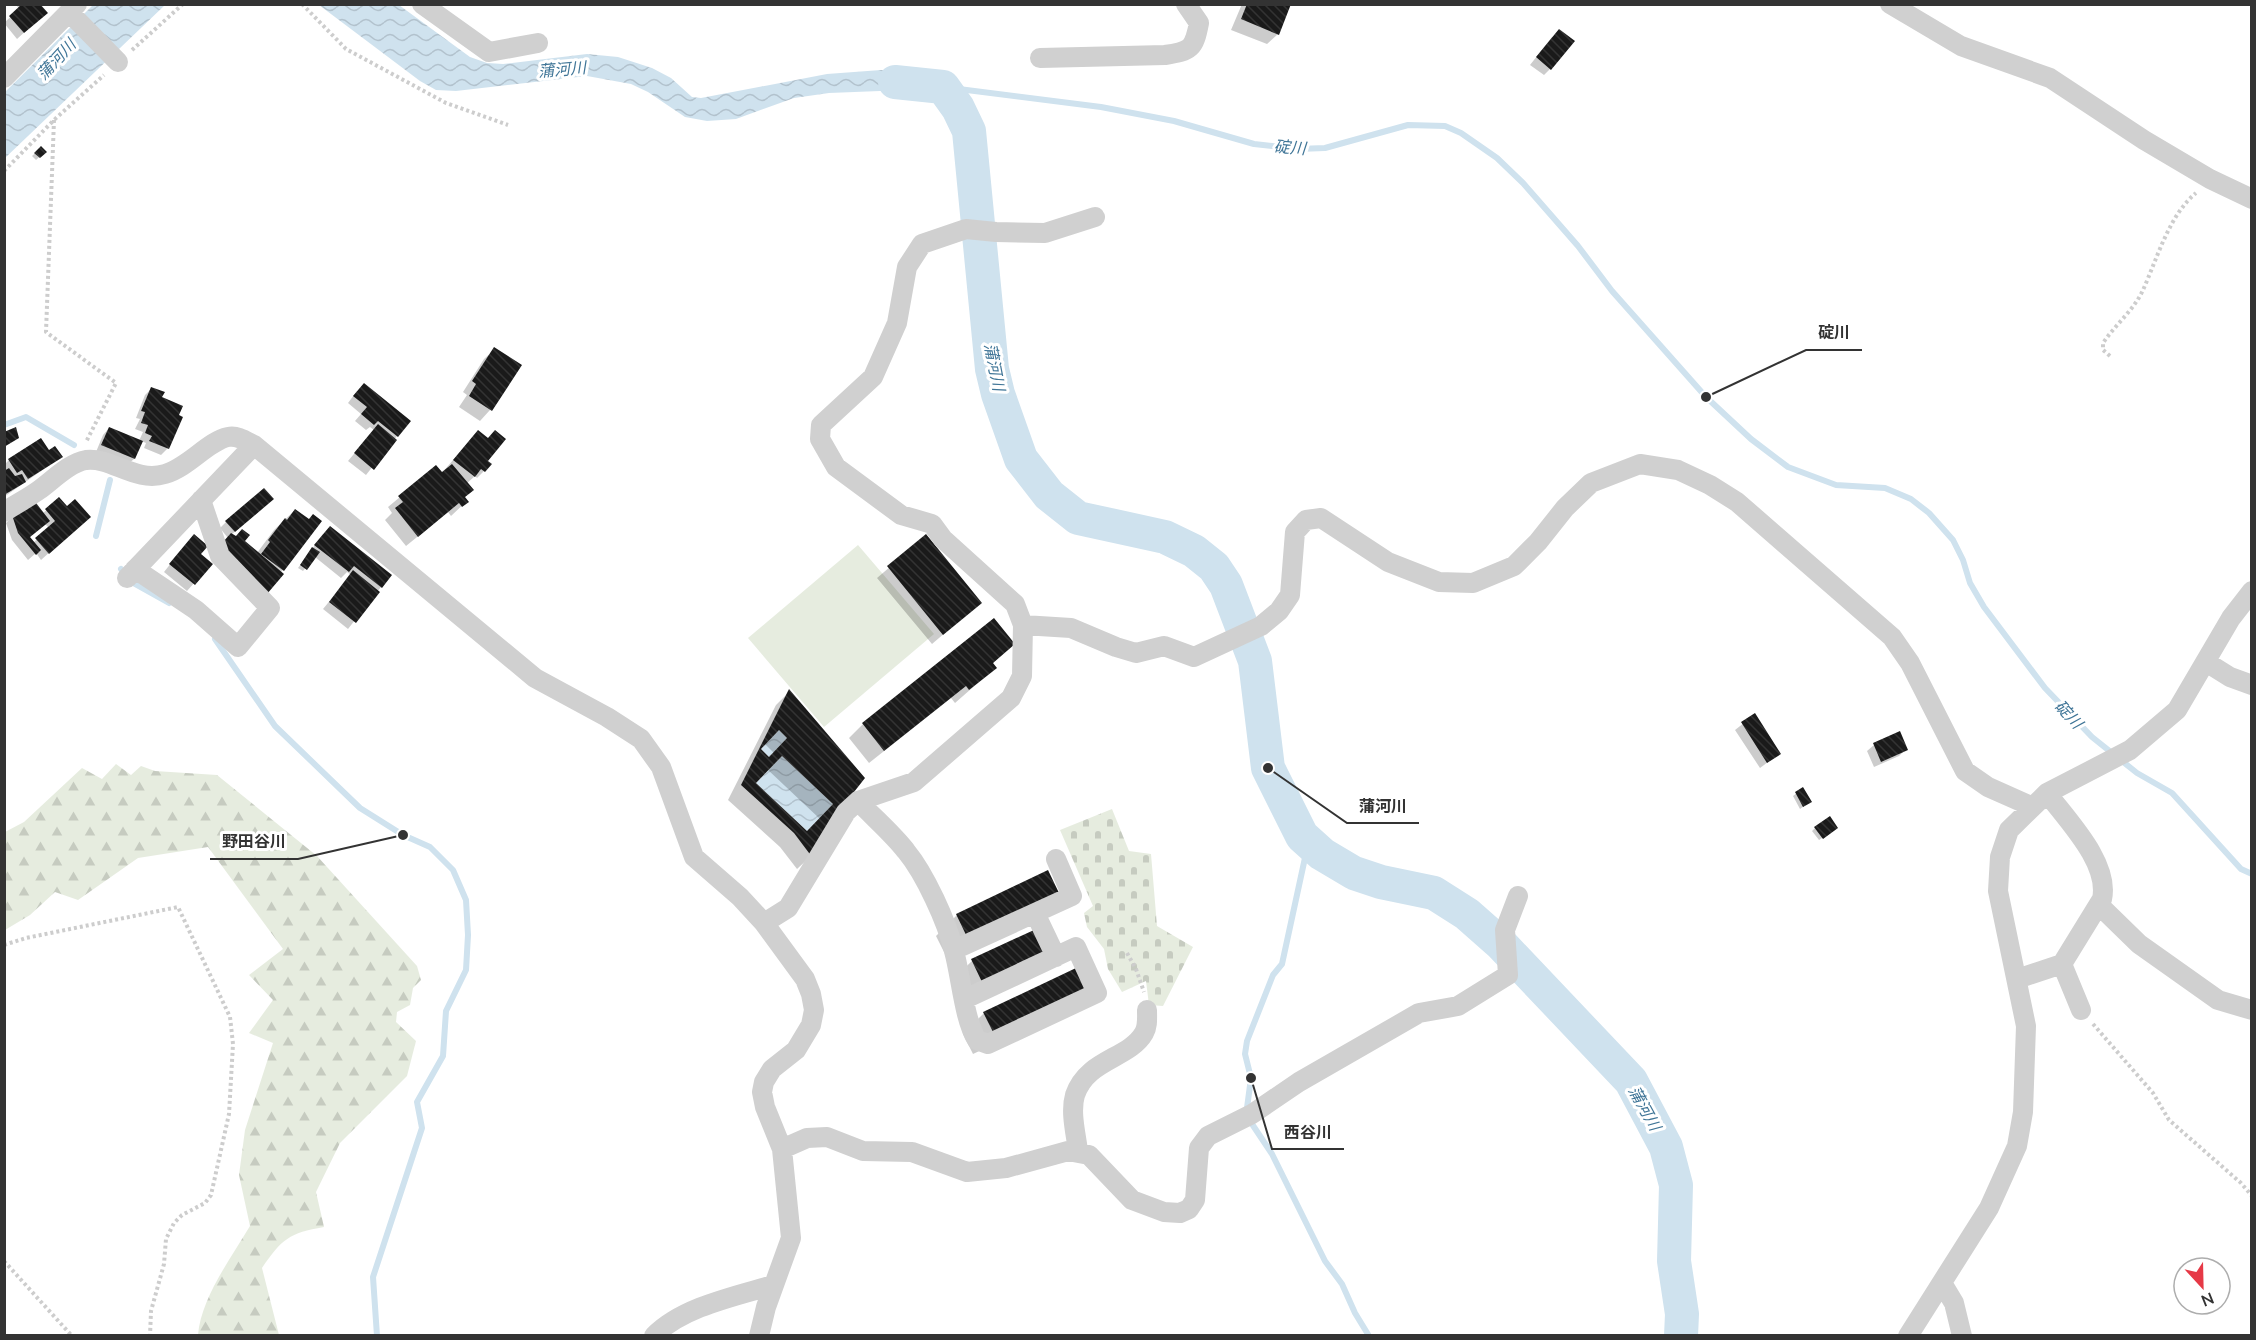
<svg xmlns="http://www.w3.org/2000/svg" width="2256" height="1340" font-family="'Nunito Sans','Noto Sans JP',sans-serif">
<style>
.forest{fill:url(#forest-firs)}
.cemetery{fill:url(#cemetery-stones)}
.park{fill:#e6ecdf}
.water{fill:url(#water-waves)}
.shadow{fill:#0003;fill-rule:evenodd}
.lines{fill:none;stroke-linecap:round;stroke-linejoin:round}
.stream{stroke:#cfe2ee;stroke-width:6}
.river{stroke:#cfe2ee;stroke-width:34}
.building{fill:url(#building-back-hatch);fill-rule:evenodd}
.path{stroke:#cdcdcd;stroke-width:4;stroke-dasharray:3 3;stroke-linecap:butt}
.minor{stroke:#d0d0d0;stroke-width:20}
.labels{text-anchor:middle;stroke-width:6;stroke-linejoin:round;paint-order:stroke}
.water-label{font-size:16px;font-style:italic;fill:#3f7597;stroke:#fff}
.leader{fill:none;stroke:#333;stroke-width:2}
.callout-dot{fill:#333;stroke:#fff;stroke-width:2}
.callout-label{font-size:16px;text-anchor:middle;font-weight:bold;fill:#333;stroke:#fff;stroke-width:6;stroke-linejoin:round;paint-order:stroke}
</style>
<defs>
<pattern id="forest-firs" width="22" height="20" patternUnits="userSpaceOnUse" patternTransform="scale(1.5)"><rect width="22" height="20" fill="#e6ecdf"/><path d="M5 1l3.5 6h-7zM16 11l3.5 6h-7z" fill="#c6cbc0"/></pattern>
<pattern id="cemetery-stones" width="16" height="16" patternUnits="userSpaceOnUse" patternTransform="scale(1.5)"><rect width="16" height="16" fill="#e6ecdf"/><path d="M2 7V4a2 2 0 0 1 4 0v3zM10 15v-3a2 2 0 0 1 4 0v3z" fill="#c6cbc0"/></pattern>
<pattern id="water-waves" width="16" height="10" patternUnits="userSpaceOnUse" patternTransform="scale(1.5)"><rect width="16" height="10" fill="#cfe2ee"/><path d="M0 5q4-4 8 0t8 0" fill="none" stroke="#b2c2cd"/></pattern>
<pattern id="building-back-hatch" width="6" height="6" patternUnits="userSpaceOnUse" patternTransform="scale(1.5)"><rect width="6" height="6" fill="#1a1a1a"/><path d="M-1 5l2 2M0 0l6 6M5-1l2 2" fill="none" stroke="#333"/></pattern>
</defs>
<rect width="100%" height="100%" fill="#fff"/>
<!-- forest -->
<path class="forest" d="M116,764L131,775L141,766L155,771L217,775L317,856L417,966L421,980L413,988L410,1005L397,1012L396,1022L416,1041L407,1076L340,1143L316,1192L324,1227C289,1233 282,1239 262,1268L279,1335H198C201,1298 231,1258 250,1226L239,1175L245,1130L273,1043L249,1033L273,1000L249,975L283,949L208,847L138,858L78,900L55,892L30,915L5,930V832L24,822L82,768L102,779Z"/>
<!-- cemetery -->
<path class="cemetery" d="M1112,809L1129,851L1151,854L1157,926L1193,947L1163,1006L1149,1005L1146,981L1122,992L1108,969L1104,949L1087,927L1084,913L1093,906L1060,830Z"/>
<!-- park -->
<path class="park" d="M858,545L934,634L824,727L748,638Z"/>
<!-- water -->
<path class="water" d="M93,5H165L5,158L4,93Z
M319,5H399L470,57L487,63L503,64L587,54L618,57L652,68L671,78L692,97L701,98L827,74L881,70L927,76L943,87L920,94L880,91L829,93L794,98L736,119L707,121L685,117L648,92L631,84L587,76L456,91L436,90L420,81Z
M779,730L787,738L769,757L761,749Z
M782,756L833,804L807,831L756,783Z"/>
<!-- shadow -->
<path class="shadow" d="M19,4H38L39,19L17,39L4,23L19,9L17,6Z
M1242,4H1290L1278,34L1267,44L1231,30Z
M1552,37L1550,69L1544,75L1530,65Z
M41,148L45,152L36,160L32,156Z
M495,349L520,366L490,410L480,421L459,407L467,395L463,392L484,359Z
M152,388L160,398L168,448L161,455L144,448L146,443L141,441L134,459L127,465L96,452L103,435L109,428L139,441L143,432L135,429L140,419L136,418L145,395Z
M357,391L409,421L366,475L348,461L374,430L370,427L366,430L355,421L361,414L348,403Z
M472,438L486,461L484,471L477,478L475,476L466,484L472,490L464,498L467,501L451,516L448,512L406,546L385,520L392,513L388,507L436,467L441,474Z
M48,452L61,457L4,497V465L9,460Z
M59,499L82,523L41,560L36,553L28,560L12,540L6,523L13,516L42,514ZM45,524L49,528L33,543L29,538Z
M265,506L231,535L257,553L274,530L295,510L283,570L280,573L228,538L220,528L226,522Z
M323,534L381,587L348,629L323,609L351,575L347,572L341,578L315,557L303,571L298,568Z
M925,537L980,603L932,644L877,578Z
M187,543L211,564L187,591L164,572Z
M994,620L1013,644L992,664L995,668L955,703L951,698L869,763L849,738L863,724Z
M789,692L863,778L811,856L797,869L780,847L728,800L776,705ZM764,743L774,753L769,759L759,749ZM767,769L820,819L807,833L754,783Z
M1754,715L1780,753L1760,768L1735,730Z
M1874,745L1906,749L1899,756L1874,767L1867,751Z
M1802,789L1810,802L1800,809L1793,796Z
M1815,828L1833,831L1819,840L1812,831Z
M1058,893L946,956L936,936L957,915Z
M1034,932L961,1002L951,981L972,961Z
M1064,1011L973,1054L963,1034L984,1013Z"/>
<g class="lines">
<!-- stream -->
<path class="stream" d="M943,87L1101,107L1174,121L1254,144L1298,149L1325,148L1408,125L1445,126L1461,133L1497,158L1523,183L1578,246L1612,291L1706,397L1751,439L1788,467L1836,485L1885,488L1911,499L1929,513L1953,540L1963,560L1970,583L1984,607L2045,688L2092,737L2137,773L2172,793L2241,869L2252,874
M4,425L26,417L74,445
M96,536L110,480
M121,569L135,584L169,603
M215,639L275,726L360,808L403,835L430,847L453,870L466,900L468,935L466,970L446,1011L443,1056L417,1102L422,1128L373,1277L377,1336
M1308,844L1282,964L1273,975L1247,1041L1245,1054L1251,1078L1247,1108L1252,1124L1272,1154L1325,1261L1342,1284L1355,1313L1369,1336"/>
<!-- river -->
<path class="river" d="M895,82L943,87L958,108L969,131L992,369L998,394L1021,459L1049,495L1078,518L1165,537L1194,551L1214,567L1226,585L1255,661L1268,768L1302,836L1322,854L1354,873L1381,882L1434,893L1467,914L1501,944L1631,1081L1666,1147L1676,1185L1674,1261L1682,1314L1681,1336"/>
</g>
<!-- building -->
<path class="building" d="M22,4H40L48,13L24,33L9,16Z
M1247,4H1291L1279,35L1241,19Z
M1559,29L1575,41L1551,70L1536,57Z
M41,146L47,152L40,158L34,153Z
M494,347L522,365L492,411L469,396L476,384L472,381Z
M364,383L411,421L398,437L378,421L374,425L361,414L367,407L353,396Z
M151,387L165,392L162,397L183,406L179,415L183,417L169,449L149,441L152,436L145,433L148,425L141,423L145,412L141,411Z
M378,424L397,440L374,470L354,453Z
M16,427L19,438L4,447V432Z
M109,427L143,441L135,459L101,445Z
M478,430L488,438L495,430L506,439L488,461L492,464L485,472L481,469L475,477L453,460Z
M41,438L49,450L55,446L63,457L28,479L22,470L17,473L8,459Z
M452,464L474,490L465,497L469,502L462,507L459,503L418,537L395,508L403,502L398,496L436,465L442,472Z
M9,468L15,476L22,474L26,482L4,495V471Z
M264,488L274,499L235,532L225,521Z
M59,497L67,506L75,499L91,517L49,554L35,538L55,521L45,509Z
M33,499L50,521L30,537L41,550L36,555L18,533L12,515Z
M295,509L309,519L313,514L322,521L284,571L261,554L270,542L268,540L285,518L287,520Z
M330,526L392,575L382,588L354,566L349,572L314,545Z
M242,529L250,535L245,541L284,574L267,594L230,563L223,542L231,533L236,536Z
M194,534L208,546L201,554L213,564L195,585L169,564Z
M926,534L982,603L943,635L887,566Z
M312,547L320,552L307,570L300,565Z
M353,570L380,592L356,623L329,602Z
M994,618L1015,644L993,663L997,668L969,690L966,686L884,751L862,723Z
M789,689L865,778L825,829L812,857L794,833L741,785ZM779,730L787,738L769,757L761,749ZM782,756L833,804L807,831L756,783Z
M1755,713L1781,754L1767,763L1741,722Z
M1900,731L1908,750L1881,762L1873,743Z
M1803,787L1812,802L1803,807L1795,792Z
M1830,816L1838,828L1823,839L1814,827Z
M1048,870L1059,893L967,937L956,914Z
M1034,930L1045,952L982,982L971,959Z
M1076,968L1086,991L994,1034L983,1012Z"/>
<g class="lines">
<!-- path -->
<path class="path" d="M302,4L346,49L446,103L508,125
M132,50L183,4
M54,120L46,332L116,383L86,442
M4,171L54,120L104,75
M2110,356L2103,350V343C2115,325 2134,310 2143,290C2157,259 2169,215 2196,193
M4,945L26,938L178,907L230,1017L233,1044L229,1114L211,1195L205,1203L182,1215L174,1223L166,1239L164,1264L151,1311L150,1336
M1127,953L1136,969L1144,992
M2093,1024L2153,1093L2169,1120L2241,1183L2252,1196
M4,1261L72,1336"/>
<!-- minor -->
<path class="minor" d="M422,4L489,52L538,43
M1890,4L1961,46L2050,78L2144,140L2210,179L2252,199
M69,12L118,62
M1040,58L1165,55C1191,51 1194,49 1199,23L1186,4
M4,78L77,4
M4,512C16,504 28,498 39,490C53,480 69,463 86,460C112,457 135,483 165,474C189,467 208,441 228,437C238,435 246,441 254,445L535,678L607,717L641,739L661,767L694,857L740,897L764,923L805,979L811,994L814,1010L811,1025L796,1050L772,1069L764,1082L762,1092L765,1107L782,1149L791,1238L766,1307L759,1336
M135,569L196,610L238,647L270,608L220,556L201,500
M127,578L254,445
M1023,625L1015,604L943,539L932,524L901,515L836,467L820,439L821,425L873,377L897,323L907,267L922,244L966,229L996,232L1045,233L1095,217
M2206,662L2230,677L2252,685
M2047,793C2067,820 2110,863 2102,899L2062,964L2081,1010
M858,801C874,818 892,833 906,851C925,874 947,922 954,951C961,976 964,1020 977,1040L988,1044L1097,993L1076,947L965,999
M2099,905L2139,944L2218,1000L2252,1010
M1035,913L1056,957
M764,923L788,908L846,812L858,801L914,782L1011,698L1022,676L1023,625L1071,628L1116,647L1136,653L1164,646L1194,657L1261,626L1279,611L1290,595L1295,532L1306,520L1321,518L1388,562L1439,582L1473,583L1514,566L1538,542L1565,508L1591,483L1640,464L1678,470L1710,485L1737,502L1892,637L1910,663L1965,771L1988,787L2031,806
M954,950L1072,896L1056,859
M2017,979L2062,964
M782,1149L807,1138L827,1137L863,1151L912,1152L967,1172L1006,1168L1068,1151L1089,1155L1132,1200L1164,1212L1180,1213L1189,1209L1195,1200L1199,1148L1208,1136L1252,1114L1299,1082L1419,1013L1458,1006L1508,975L1505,930L1518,896
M1078,1151C1076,1134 1070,1112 1075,1095C1087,1059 1129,1059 1144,1033C1148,1026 1147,1018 1147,1010
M1942,1283L1954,1303L1962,1336
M654,1336C682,1307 736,1296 773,1285
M1908,1336L1989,1208L2017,1146L2023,1112L2026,1026L1998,891L2000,857L2009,830L2047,793L2130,750L2177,710L2231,618L2252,591"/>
</g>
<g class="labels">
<!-- water labels -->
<g class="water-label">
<text transform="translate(56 59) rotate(-47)" y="6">蒲河川</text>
<text transform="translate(562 69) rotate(-5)" y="6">蒲河川</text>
<text transform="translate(1290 147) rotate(4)" y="6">碇川</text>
<text transform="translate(995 367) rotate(79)" y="6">蒲河川</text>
<text transform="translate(2069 714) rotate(47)" y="6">碇川</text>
<text transform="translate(1645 1108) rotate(61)" y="6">蒲河川</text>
</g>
</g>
<!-- callouts -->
<path class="leader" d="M1706 397L1806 350H1862M1268 768L1347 823H1419M403 835L298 859H210M1251 1078L1272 1149H1344"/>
<g class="callout-dot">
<circle cx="1706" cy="397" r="6"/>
<circle cx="1268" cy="768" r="6"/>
<circle cx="403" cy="835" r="6"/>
<circle cx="1251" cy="1078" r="6"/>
</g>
<g class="callout-label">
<text x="1834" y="338">碇川</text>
<text x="1383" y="812">蒲河川</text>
<text x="254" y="847">野田谷川</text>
<text x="1308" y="1138">西谷川</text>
</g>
<!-- border -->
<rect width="2256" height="1340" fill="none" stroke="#333333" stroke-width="12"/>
<!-- north arrow -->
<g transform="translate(2202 1286) rotate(158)"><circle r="28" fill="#ffffff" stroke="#adadad" stroke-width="1.5"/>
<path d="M0-4.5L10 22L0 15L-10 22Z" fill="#e63946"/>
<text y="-9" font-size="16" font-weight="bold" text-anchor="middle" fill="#333333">N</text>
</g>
</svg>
